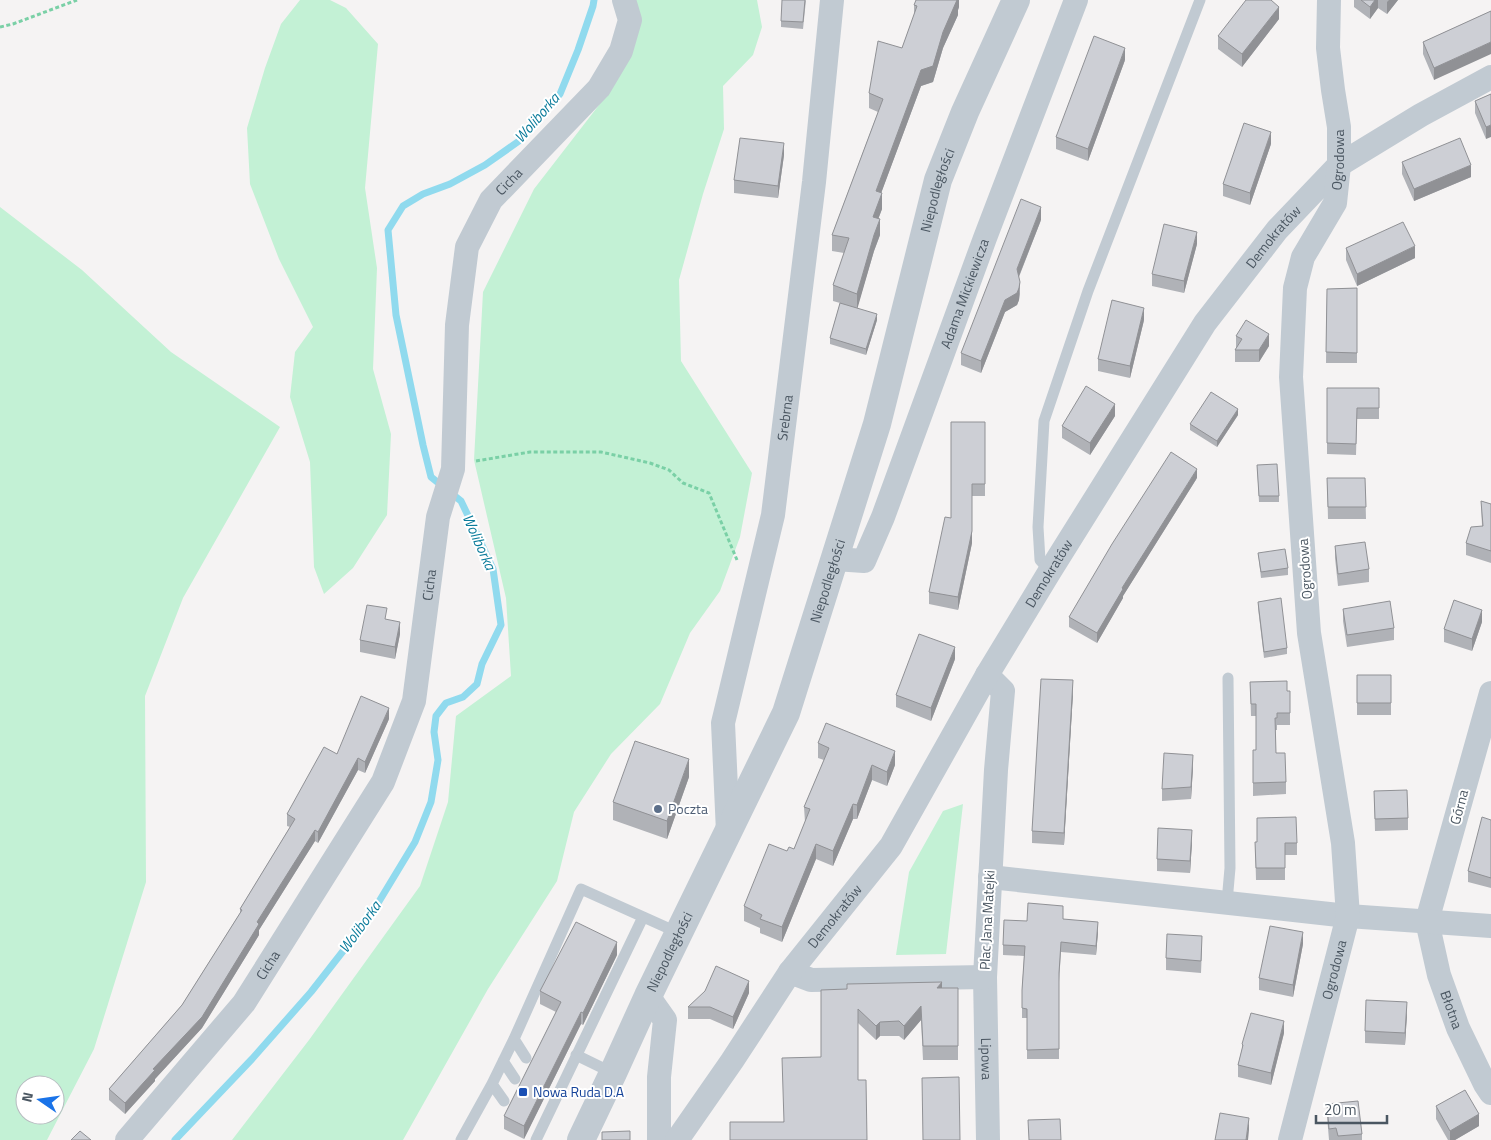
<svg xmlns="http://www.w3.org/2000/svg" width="1491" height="1140" font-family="'Titillium Web',sans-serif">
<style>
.green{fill:#c3f1d5;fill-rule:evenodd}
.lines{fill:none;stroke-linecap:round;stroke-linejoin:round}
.stream{stroke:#90daee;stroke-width:7}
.path{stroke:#7ad0a6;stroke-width:3;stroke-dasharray:4 2.5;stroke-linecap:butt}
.service{stroke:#c1cad2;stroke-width:11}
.minor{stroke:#c1cad2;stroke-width:24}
.tertiary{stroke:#c1cad2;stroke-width:28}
.wall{fill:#b0b2b7}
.shaded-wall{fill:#909195}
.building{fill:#cdcfd5;stroke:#909195}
.service-dot{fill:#5c6f8a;stroke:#fff;stroke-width:2}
.transit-dot{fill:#1a4fb4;stroke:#fff;stroke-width:2}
.labels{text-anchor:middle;stroke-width:4;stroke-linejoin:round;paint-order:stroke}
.street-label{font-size:14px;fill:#4a5661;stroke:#fff}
.service-label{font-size:14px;fill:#4e5e75;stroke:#fff;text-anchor:start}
.transit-label{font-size:14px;fill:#164399;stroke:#fff;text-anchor:start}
.water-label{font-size:15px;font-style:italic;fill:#0c7c9b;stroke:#fff}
</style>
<rect width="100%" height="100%" fill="#f5f3f3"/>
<!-- green -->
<path class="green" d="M300,0H330L346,8L378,44L365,188L377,268L373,369L391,434L387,515L353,568L324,594L314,567L310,462L290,397L295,352L313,327L279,259L250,184L247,128L265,68L281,24Z
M636,0H757L762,27L753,55L723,86L724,129L703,194L679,280L681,361L752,473L740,537L720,591L690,633L660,704L611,754L574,812L557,881L488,989L403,1140H232L309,1040L420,886L448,802L456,716L511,676L506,598L474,460L483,292L534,189L599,105Z
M0,207L82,270L171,352L280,427L183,598L145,696L146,882L94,1049L47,1140H0ZM25,1085H55V1115H25Z
M963,804L946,954L896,955L909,872L943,811Z"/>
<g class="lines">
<!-- stream -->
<path class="stream" d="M175,1140L252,1059L311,992L369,918L415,842L431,802L438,760L434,732L436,716L446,703L463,697L477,684L482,664L501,625L493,569L473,526L461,501L431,477L423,445L396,315L388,230L403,206L423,194L450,184L485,165L519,141L560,94L578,50L593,6L594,0"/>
<!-- path -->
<path class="path" d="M0,27L13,24L77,0
M476,461L530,452H601L650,463L669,470L683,483L709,493L737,560"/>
<!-- service -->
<path class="service" d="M1050,571L1040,560L1038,527L1044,421L1088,291L1200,0
M1227,902L1230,868L1228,678
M514,1039L526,1058
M576,1055L613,1073
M503,1061L515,1079
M492,1084L504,1101
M461,1140L492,1084L514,1039L581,889L679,933
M536,1140L643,917"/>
<!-- minor -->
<g class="minor">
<path id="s1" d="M835,559L864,561L883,517L985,238L1076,0"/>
<path id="s2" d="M987,675L1003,691L996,770L985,977L988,1140"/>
<path id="s3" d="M1491,693L1427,921L1439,975L1458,1028L1485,1084L1491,1093"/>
<path id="s4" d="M728,832L723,723L773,515L814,182L832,0"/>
<path d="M990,877L1348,916L1491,926"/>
<path d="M790,972L811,980L985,977"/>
<path d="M648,996L665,1020L659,1077V1140"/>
<path id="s5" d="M127,1140L244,1003L383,782L414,701L438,517L453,469L457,325L467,247L491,200L599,88L621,51L630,20L624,0"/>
<path id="s6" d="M677,1140L732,1061L790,972L891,846L987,675L1050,571L1205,323L1277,230L1339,165L1421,115L1491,77"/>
<path id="s7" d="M1290,1140L1348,916L1343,843L1309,633L1291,377L1295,288L1303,257L1335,203L1339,165V127L1333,90L1328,48L1329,0"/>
</g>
<!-- tertiary -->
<path class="tertiary" id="s8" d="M581,1140L613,1073L648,996L786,713L877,424L938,180L965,112L1016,0"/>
</g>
<!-- wall -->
<path class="wall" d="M806,0L803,29L781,27V21Z
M959,0V7L958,10V15L943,48L933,82L921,86L881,193L882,209L878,219L880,235L874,251L857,308L877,320L866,355L830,344V338L840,303L833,301V285L844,253L832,251V235L878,112L869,108V93L902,48L914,15V5Z
M1354,0H1398L1387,14L1378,8L1370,19L1354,7Z
M1273,2L1279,19L1242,67L1218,49V36Z
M1491,11L1434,80L1423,54V42Z
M1125,60L1088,161L1056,149V137Z
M1491,94L1486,139L1475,113V101Z
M1271,144L1250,205L1223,196V184Z
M784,155L778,198L734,193V180Z
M1402,162L1471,177L1414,201L1402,174Z
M1041,220L1019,277L1020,294L1019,300L1017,305L1005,312L981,373L961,365V353Z
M1197,244L1184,293L1152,286V274Z
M1346,248L1415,258L1357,286L1346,260Z
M1357,288V363H1326L1327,289Z
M1144,320L1130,378L1098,371V359Z
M1236,336L1269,346L1259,362H1235V350L1236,348Z
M1327,388H1379V419H1357L1356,455L1327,454Z
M1238,415L1217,447L1190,430V424Z
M1115,416L1090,455L1062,438V426Z
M985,422V496H972V543L958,610L929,604V592L951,518Z
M1257,465L1279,496V502H1259Z
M1197,478L1123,596V598L1097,643L1069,627V617Z
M1327,478H1365L1366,519H1328Z
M1481,501L1491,504V563L1466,555V543L1482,526Z
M1335,546L1369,569V582L1338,586L1335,558Z
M1258,553L1288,568V575L1261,578Z
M1258,602L1287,648V654L1264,658L1258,608Z
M1343,609L1394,628V640L1347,647L1343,621Z
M1482,622L1472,651L1444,642V629Z
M400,634L395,659L360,652V640Z
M955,659L931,721L896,707V695Z
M1357,675H1391V715H1357Z
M1250,682L1287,691H1290V725H1277V730H1275L1276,753L1286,782V794L1253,796V750H1256V716H1251Z
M1073,693L1064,845L1032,843V831Z
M389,719L365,773L358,770L318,843L315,841L259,930V935L202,1028L155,1079V1081L125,1114L109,1100V1089L182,1005L240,913V909L290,827L287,826V814L337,754Z
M818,743L895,765L887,786L872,780L857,819H853L833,866L816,859L782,942L760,933V928L744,921V906L787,851L794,849L805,822L804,807L824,760L818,758Z
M1193,767L1191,799L1162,801V789Z
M689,777L667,839L613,820V802Z
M1374,791L1408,818V830L1375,831Z
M1491,820V888L1468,882V871Z
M1192,842L1190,873L1157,871V859Z
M1255,842L1297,843V855H1285V880H1256Z
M1063,919L1098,932L1096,955L1061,952L1059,982V1059H1027V1018H1022V990L1024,956L1003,955V945L1027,921Z
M1303,944L1293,997L1259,990V978Z
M1202,948L1201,973L1166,970V958Z
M617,955L583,1025L581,1024L524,1139L504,1129V1116L556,1012L540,1004V991Z
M958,988V1060H923L921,1020L904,1040L899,1036H880L876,1040L858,1023V1080L783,1122L821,1057V990Z
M749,993L733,1029L710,1019H688V1007Z
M1407,1014L1405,1045L1365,1043V1031Z
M1284,1033L1271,1085L1238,1077V1065L1242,1049V1044Z
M1327,1104L1362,1134V1140H1329L1327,1116Z
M1436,1106L1479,1126L1455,1140H1448L1436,1119Z"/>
<!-- shaded-wall -->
<path class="shaded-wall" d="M955,0H959V7L958,10V15L943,48L933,82L921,86L876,207V191L921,70L943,32Z
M1375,0H1378V8L1370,19V7Z
M1389,0H1398L1387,14V2Z
M1279,7V19L1242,67V54Z
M1491,42V54L1434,80V68Z
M1125,48V60L1088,161V149Z
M1491,125V137L1486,139V127Z
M1271,132V144L1250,205V193Z
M784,143V155L778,198V186Z
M1471,165V177L1414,201V189Z
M882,193V209L873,233V217Z
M1041,207V220L1017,281V269Z
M880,219V235L874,251L857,310V294L874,235Z
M1197,232V244L1184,293V281Z
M1415,246V258L1357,286V274Z
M1020,282L1019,300L1017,305L1005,312L981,373V361L1005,300Z
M1144,308V320L1130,378V366Z
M877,314V320L866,355V349Z
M1269,334V346L1259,362V350Z
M1115,404V416L1090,455V443Z
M1238,409V415L1217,447V441Z
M1197,469V478L1123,596V598L1097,643V633L1122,588Z
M972,531V543L958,610V597Z
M1482,610V622L1472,651V639Z
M400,622V634L395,659V647Z
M955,647V659L931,721V708Z
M1073,680V693L1064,845V833Z
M389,708V719L365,773V762Z
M895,751V765L887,786V772Z
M1193,755V767L1191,799V787Z
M358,758V770L318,843V832Z
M689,759V777L667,839V821Z
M872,765V780L857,819V805Z
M853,804V819L833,866V851Z
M315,830V841L259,930V935L202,1028L155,1079V1081L125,1114V1103L153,1069L257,922Z
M1192,830V842L1190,873V861Z
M816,844V859L782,942V927Z
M1098,922V932L1096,955V946Z
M1303,932V944L1293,997V985Z
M617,942V955L583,1025V1013Z
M749,981V993L733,1029V1017Z
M942,982V997L937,988Z
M1407,1002V1014L1405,1045V1033Z
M921,1006V1020L904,1040V1026Z
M581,1012V1024L524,1139V1126Z
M1284,1021V1033L1271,1085V1073Z
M880,1022V1036L876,1040V1026Z
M1479,1114V1126L1455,1140H1450V1131Z
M1249,1118V1130L1248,1140H1246Z"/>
<!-- building -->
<path class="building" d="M782,0H805L803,22L781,21Z
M916,0H957L943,32L933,66L921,70L876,191L882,193L873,217L880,219L874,235L857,294L833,285L849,238L832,235L883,99L869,93L878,41L902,48L917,6L914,5Z
M1246,0H1271L1279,7L1242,54L1218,36Z
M1361,0H1375L1370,7Z
M1491,11V42L1434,68L1423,42Z
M1094,36L1125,48L1088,149L1056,137Z
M1491,94V125L1486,127L1475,101Z
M1244,123L1271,132L1250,193L1223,184Z
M740,138L784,143L778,186L734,180Z
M1460,138L1471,165L1414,189L1402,162Z
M1021,199L1041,207L1017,269L1020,282L1019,288L1017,293L1005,300L981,361L961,353Z
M1403,222L1415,246L1357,274L1346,248Z
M1164,224L1197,232L1184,281L1152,274Z
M1357,288V353L1326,352L1327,289Z
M1112,300L1144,308L1130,366L1098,359Z
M840,303L877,314L866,349L830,338Z
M1246,320L1269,334L1259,350H1235L1242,339L1236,336Z
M1086,386L1115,404L1090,443L1062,426Z
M1327,388H1379V408H1357L1356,444L1327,443Z
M1211,392L1238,409L1217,441L1190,424Z
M951,422H985V484H972V531L958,597L929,592L945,517L951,518Z
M1171,452L1197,469L1122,588L1123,589L1097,633L1069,617L1112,544Z
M1277,464L1279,496H1259L1257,465Z
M1327,478H1365L1366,507H1328Z
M1481,501L1491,504V551L1466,543L1471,527L1483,526Z
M1365,542L1369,569L1338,574L1335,546Z
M1285,549L1288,568L1261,572L1258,553Z
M1281,598L1287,648L1264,652L1258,602Z
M1454,600L1482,610L1472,639L1444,629Z
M1390,601L1394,628L1347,635L1343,609Z
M367,605L387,608L385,619L400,622L395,647L360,640Z
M919,634L955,647L931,708L896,695Z
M1357,675H1391V703H1357Z
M1041,679L1073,680L1064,833L1032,831Z
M1287,681V691H1290V713H1277V718H1275L1276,753H1285L1286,782L1253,783V750H1256V704H1251L1250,682Z
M361,696L389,708L365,762L358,758L318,832L315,830L257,922L259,924L202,1017L153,1069L155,1070L125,1103L109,1089L182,1005L242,910L240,909L295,819L287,814L324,747L337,754Z
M826,723L895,751L887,772L872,765L857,805L853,804L833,851L816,844L782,927L760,919L762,915L744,906L769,844L787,851L789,847L794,849L810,809L804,807L829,748L818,743Z
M635,741L689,759L667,821L613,802Z
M1164,753L1193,755L1191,787L1162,789Z
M1407,790L1408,818L1375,819L1374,791Z
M1296,817L1297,843H1285V868H1256L1255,842H1257V818Z
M1482,817L1491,820V878L1468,871Z
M1158,828L1192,830L1190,861L1157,859Z
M1028,903L1063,906V919L1098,922L1096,946L1061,942L1059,973V1049L1027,1050V1009L1022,1008V990L1025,946L1003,945L1004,920L1027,921Z
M576,922L617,942L583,1013L581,1012L524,1126L504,1116L561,1002L540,991Z
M1270,926L1303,932L1293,985L1259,978Z
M1167,934L1202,936L1201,961L1166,958Z
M716,966L749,981L733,1017L710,1007H688L705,991Z
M942,982L937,988H958V1046H923L921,1006L904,1026L899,1021L880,1022L876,1026L858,1009V1080H866L867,1140H730V1122H784L782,1058L821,1057V990L847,989V984Z
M1366,1000L1407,1002L1405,1033L1365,1031Z
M1251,1013L1284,1021L1271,1073L1238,1065L1243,1045L1242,1044Z
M959,1077L960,1140H923L922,1078Z
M1465,1090L1479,1114L1450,1131L1436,1106Z
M1358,1101L1362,1134L1338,1136L1336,1128L1329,1129L1327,1104Z
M1220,1113L1249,1118L1246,1140H1215Z
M1060,1119L1061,1140H1029L1028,1120Z
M80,1131L91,1140H71Z
M630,1131V1140H602V1132Z"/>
<!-- markers -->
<circle class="service-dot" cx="658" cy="809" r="5"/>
<rect class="transit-dot" x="518" y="1087" width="10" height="10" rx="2.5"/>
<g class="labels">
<!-- street labels -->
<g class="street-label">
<text dy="5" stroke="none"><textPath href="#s7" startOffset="1001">Ogrodowa</textPath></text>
<text dy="5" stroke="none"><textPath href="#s5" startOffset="1065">Cicha</textPath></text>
<text dy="5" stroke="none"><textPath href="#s8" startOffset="1018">Niepodległości</textPath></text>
<text dy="5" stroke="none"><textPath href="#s6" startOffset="1084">Demokratów</textPath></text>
<text dy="5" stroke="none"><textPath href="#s1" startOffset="315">Adama Mickiewicza</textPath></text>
<text dy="5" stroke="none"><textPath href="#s4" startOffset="421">Srebrna</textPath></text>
<text transform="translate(1305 569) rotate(-94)" y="5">Ogrodowa</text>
<text dy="5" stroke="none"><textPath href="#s6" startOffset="679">Demokratów</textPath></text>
<text dy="5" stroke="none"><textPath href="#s8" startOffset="612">Niepodległości</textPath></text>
<text dy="5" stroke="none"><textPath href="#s5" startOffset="645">Cicha</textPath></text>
<text transform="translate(1459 807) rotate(-75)" y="5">Górna</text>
<text dy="5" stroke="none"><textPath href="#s6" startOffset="274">Demokratów</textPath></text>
<text transform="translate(987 920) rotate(-87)" y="5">Plac Jana Matejki</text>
<text dy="5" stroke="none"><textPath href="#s8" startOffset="208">Niepodległości</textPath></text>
<text dy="5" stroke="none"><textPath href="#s5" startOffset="225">Cicha</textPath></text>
<text dy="5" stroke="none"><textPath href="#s7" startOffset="176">Ogrodowa</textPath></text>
<text dy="5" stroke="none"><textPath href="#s3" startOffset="329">Błotna</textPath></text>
<text dy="5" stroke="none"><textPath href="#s2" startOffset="391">Lipowa</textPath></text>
</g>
<!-- service labels -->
<g class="service-label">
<text x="668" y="814">Poczta</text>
</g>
<!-- transit labels -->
<g class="transit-label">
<text x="533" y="1097">Nowa Ruda D.A</text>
</g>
<!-- water labels -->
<g class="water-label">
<text transform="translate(537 118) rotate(-49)" y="5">Woliborka</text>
<text transform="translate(479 542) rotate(66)" y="5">Woliborka</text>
<text transform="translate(360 927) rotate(-54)" y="5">Woliborka</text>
</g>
</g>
<!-- north arrow -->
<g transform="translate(40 1100) rotate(283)"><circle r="24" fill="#ffffff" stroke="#b7bbc0"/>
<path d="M0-4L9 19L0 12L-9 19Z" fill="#1a73e8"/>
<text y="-8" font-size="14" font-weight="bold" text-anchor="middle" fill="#4a5661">N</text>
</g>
<!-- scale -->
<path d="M1316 1115v8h71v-8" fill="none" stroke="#4a5661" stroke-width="2.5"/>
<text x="1324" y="1115" font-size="15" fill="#4a5661" stroke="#ffffff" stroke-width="4" paint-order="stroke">20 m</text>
</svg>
